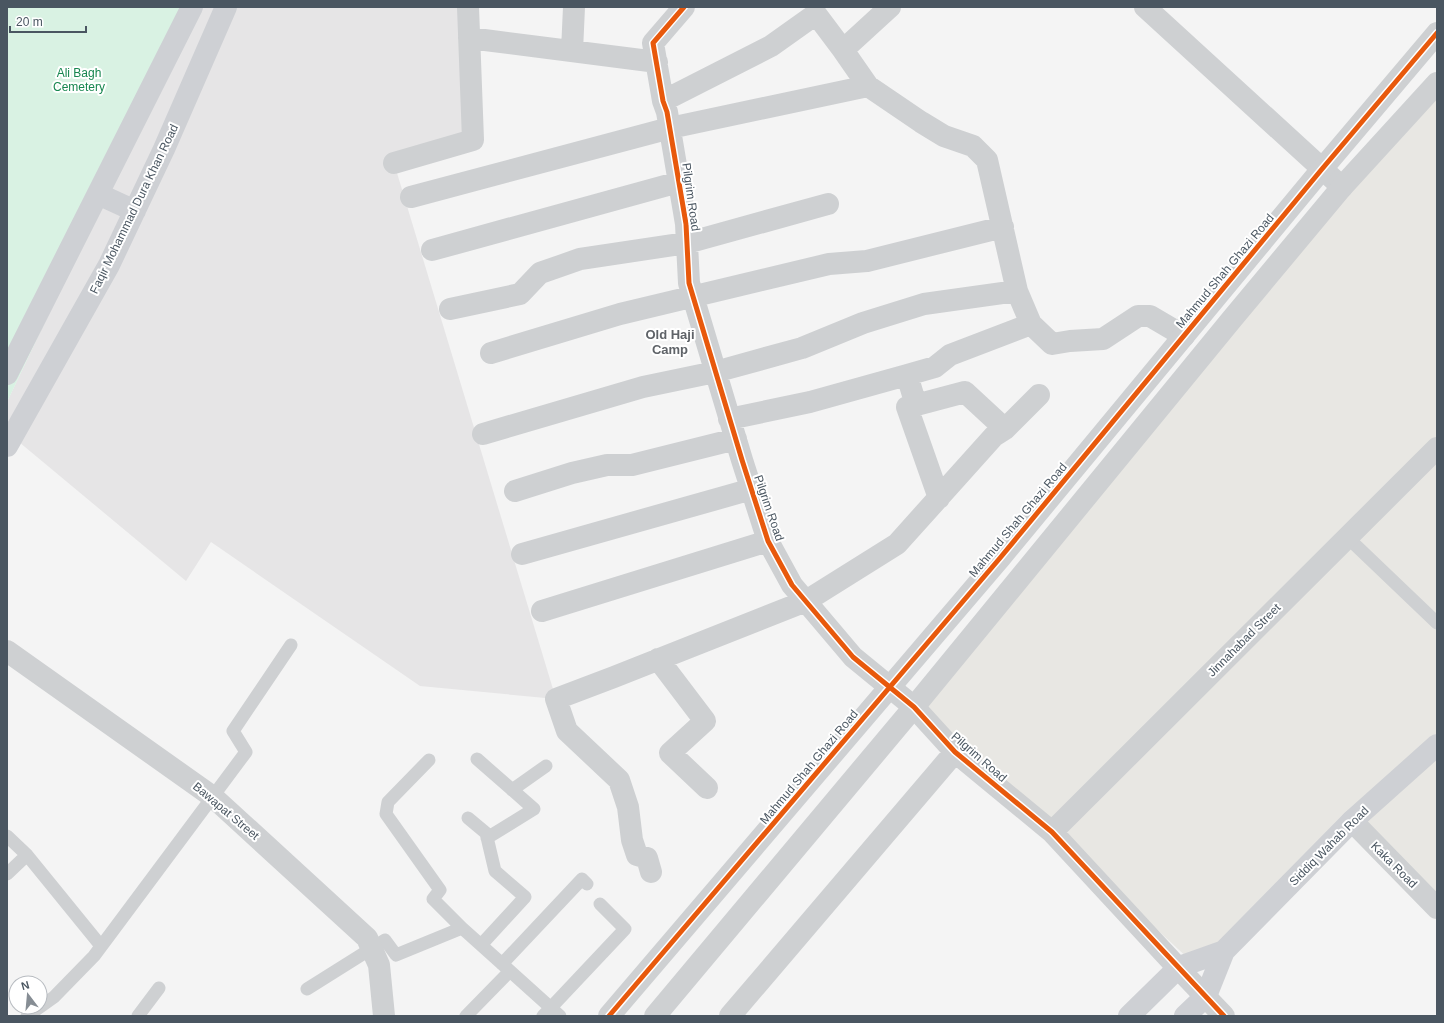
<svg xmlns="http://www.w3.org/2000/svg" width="1444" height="1023" font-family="Helvetica,sans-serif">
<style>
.commercial{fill:#e8e7e3}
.education{fill:#e6e5e6}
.green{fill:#d9f2e3}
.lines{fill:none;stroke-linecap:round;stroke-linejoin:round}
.service{stroke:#ced0d2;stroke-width:13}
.minor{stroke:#ced0d2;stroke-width:22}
.tertiary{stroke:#ced0d2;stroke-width:22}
.secondary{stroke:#ced0d4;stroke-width:22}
.cycleway-casing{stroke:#fff;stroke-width:8}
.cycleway{stroke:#e8590c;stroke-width:5}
.labels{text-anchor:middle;stroke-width:4;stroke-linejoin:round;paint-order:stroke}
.park-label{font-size:12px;fill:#17864f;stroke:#fff}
.street-label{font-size:12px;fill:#4a5661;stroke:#fff}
.neighbourhood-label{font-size:13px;font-weight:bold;fill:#5f6368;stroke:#fff}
</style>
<rect width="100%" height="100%" fill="#f4f4f4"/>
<!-- commercial -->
<path class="commercial" d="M1437,83V908L1352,822L1224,951L1192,962L1052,832L914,707Z"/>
<!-- education -->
<path class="education" d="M194,7H468L473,140L394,163L556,699L420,686L211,542L186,581L7,432V402Z"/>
<!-- green -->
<path class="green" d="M7,7H194L7,402Z"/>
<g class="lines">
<!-- service -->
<path class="service" d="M1347,537L1437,623
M477,759L534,809L487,838
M429,760L388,802L386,814L440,890L433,899L462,928
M512,790L546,766
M468,818L486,833L495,871L525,897L481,945
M7,836L27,855
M7,874L27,855L101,946
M502,964L582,879L587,884
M307,989L385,940L396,955L462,928L560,1016
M40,1007L54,997L94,956L246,752L233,731L291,645
M27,1016L40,1007
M138,1016L159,988
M466,1016L510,971
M543,1016L625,929L600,904"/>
<!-- minor -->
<path class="minor" d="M684,7L653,43L663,101L667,112L686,224L689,283L742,460L768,541L792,585L853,657L914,707L955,752L1052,832L1178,968
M1145,7L1342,187
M469,38L657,62
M843,50L890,7
M572,51L574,7
M663,101L771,46L816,14L843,50L868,86
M394,163L473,140L468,7
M411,197L670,128L868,86L921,122L944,136L973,146L987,160L1017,291L1031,324L1052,344L1070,341L1103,339L1138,316H1150L1184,336
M432,250L679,182
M450,309L520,294L540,273L580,259L687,243L828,204
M491,353L620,314L829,264L867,261L1003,227
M907,375L935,367L950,355L1031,324
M916,405L965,392L1005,429
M729,419L810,402L907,375L916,405L907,407L939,498
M483,434L643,387L715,372L802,348L863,323L924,304L1017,291
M515,491L572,473L607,465H632L736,439
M522,554L752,489
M542,611L768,541
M7,651L213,797L367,938L379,965L384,1016
M658,659L705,721L670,753L707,788
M1352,821L1437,908
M1052,832L1437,448
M651,872L647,858L637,855L632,840L628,807L619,780L567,731L556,699L614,677L806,601L897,544L994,436L1005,429L1039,395
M730,1016L955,752"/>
<!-- tertiary -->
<path class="tertiary" d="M1178,968L1224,1016
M609,1016L1000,558L1322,169L1437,33
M655,1016L914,707L1232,319L1342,187L1437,83"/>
<!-- secondary -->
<path class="secondary" d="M98,194L135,211
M7,374L192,7
M7,446L109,265L164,149L226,7
M1129,1016L1179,967L1224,951
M1185,1016L1206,996L1224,951L1352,821L1437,745"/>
<defs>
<path id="cycleway" d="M684,7L653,43L663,101L667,112L686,224L689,283L742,460L768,541L792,585L853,657L914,707L955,752L1052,832L1224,1016
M609,1016L1000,558L1322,169L1437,33"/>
</defs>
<!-- cycleway casing -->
<use href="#cycleway" class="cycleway-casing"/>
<!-- cycleway -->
<use href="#cycleway" class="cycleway"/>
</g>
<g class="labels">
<!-- park labels -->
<g class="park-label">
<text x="79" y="77">Ali Bagh<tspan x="79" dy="14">Cemetery</tspan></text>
</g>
<!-- street labels -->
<g class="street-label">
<text transform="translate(691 197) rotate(82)" y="4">Pilgrim Road</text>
<text transform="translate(134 209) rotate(-64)" y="4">Faqir Mohammad Dura Khan Road</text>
<text transform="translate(1225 271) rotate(-50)" y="4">Mahmud Shah Ghazi Road</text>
<text transform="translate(769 508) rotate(71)" y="4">Pilgrim Road</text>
<text transform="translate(1018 520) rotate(-50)" y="4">Mahmud Shah Ghazi Road</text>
<text transform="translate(1244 640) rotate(-45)" y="4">Jinnahabad Street</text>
<text transform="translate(979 757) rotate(41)" y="4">Pilgrim Road</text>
<text transform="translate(809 767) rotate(-50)" y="4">Mahmud Shah Ghazi Road</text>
<text transform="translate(226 811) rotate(40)" y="4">Bawapat Street</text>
<text transform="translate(1329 846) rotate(-45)" y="4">Siddiq Wahab Road</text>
<text transform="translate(1394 865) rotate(45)" y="4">Kaka Road</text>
</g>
<!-- neighbourhood labels -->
<g class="neighbourhood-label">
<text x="670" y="339">Old Haji<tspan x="670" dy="15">Camp</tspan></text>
</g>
</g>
<!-- border -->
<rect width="1444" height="1023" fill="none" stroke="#4a5661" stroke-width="16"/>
<!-- north arrow -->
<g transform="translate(28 995) rotate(344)"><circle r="19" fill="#ffffff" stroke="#b7bbc0"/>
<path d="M0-3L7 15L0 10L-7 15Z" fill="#868d94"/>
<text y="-6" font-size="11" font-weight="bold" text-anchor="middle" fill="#4a5661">N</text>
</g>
<!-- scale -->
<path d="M10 26v6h76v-6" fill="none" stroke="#4a5661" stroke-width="2"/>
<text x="16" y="26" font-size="12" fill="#4a5661" stroke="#ffffff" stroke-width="3" paint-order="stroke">20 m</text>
</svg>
